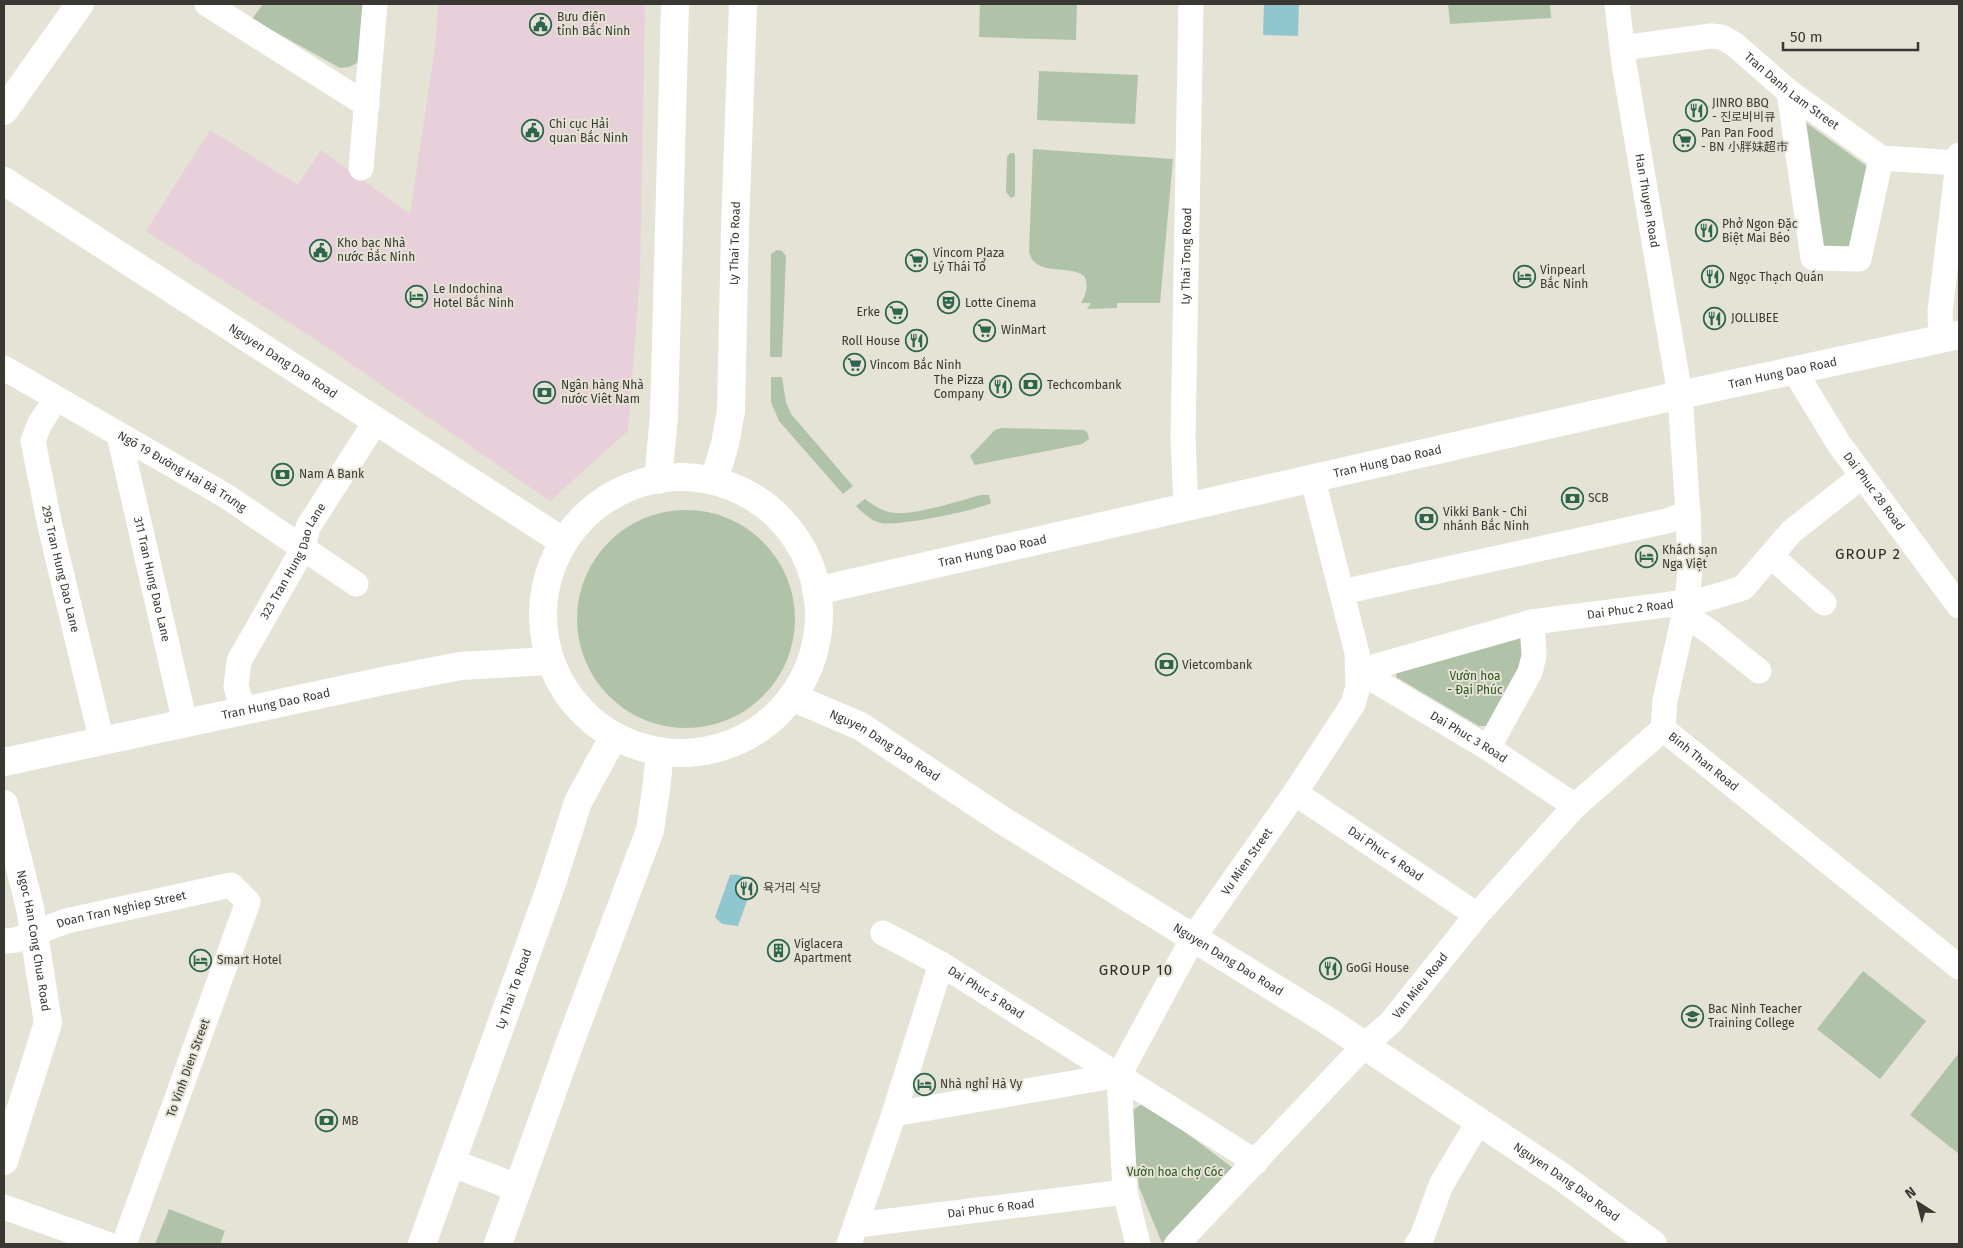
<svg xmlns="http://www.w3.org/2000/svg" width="1963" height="1248" font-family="'Fira Sans','Noto Sans SC','Noto Sans KR',sans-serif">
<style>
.commercial{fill:#e8d0da}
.green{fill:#b0c3a9}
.water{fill:#8fc6cf}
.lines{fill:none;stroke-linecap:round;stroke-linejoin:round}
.minor{stroke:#fff;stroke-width:25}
.major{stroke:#fff;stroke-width:28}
.labels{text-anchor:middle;stroke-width:4;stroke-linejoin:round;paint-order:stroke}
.poi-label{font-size:12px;fill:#393833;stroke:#e5e2d6;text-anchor:start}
.street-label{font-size:12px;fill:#393833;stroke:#e5e2d6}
.park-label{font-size:12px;fill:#305320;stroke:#e5e2d6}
.quarter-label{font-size:15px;letter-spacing:1px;fill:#2e2b23;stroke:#e5e2d6}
</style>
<rect width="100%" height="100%" fill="#e5e2d6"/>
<!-- commercial -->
<path class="commercial" d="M438,4H645L640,276L628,431L550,501L322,344L146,231L210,130L298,185L321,150L410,214L435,48Z"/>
<!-- green -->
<path class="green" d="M263,4H367L361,61L349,67L340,68L252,19Z
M980,4H1077L1076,40L979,37Z
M1448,4H1550L1551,18L1450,24Z
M1039,71L1138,75L1135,124L1037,120Z
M1798,117L1872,170L1853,253L1820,252Z
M1033,149L1173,159L1160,303H1117V308L1087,309L1091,303H1081C1086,295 1089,285 1084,276C1068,264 1035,277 1029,252Z
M1010,153H1014L1015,156V196L1011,198L1006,192L1007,157Z
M777,250L782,251L786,256L782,357H770L771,254Z
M771,377H782L786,402L791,414L853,486L843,494L779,421L771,402Z
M1001,428L1084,430L1087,432L1089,439L1082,444L975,465L970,456L995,430Z
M981,495H989L991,503C979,510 895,527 881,523C871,521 863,513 856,506L865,499C874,506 885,513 897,513C920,514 958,501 981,495Z
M577 619a109 109 0 1 1 218 0a109 109 0 1 1-218 0Z
M1523,636V666L1488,726H1479L1396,677L1397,673Z
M1863,971L1926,1021L1880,1079L1817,1029Z
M1959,1053V1154L1910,1115Z
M1145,1102L1233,1168L1162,1243L1139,1187L1130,1112Z
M169,1209L225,1231L220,1244H155Z"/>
<!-- water -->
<path class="water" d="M1264,4H1299L1298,36L1263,35Z
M730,875C738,874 750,876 753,884L738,926L722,924L715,917Z"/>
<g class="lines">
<!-- minor -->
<g class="minor">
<path d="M207,4L367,105"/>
<path id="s1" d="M1617,4L1624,64L1680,395L1688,513L1690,570L1687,602L1665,701L1663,729L1959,967"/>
<path id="s2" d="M1622,48L1711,36L1721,37L1734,44L1789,92L1881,158L1958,163"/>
<path d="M1789,92L1813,258L1859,259L1881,158"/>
<path d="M361,168L375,4"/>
<path d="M1941,338L1940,311L1959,155"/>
<path id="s3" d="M4,368L226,496L356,584"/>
<path id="s4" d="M1798,370L1800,380L1839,444L1959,606"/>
<path id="s5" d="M56,399L40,423L33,441L50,526L102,742"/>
<path id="s6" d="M119,435L185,723"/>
<path id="s7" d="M1186,508L1183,437L1191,4"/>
<path d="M1771,556L1824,603"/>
<path d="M1342,592L1667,521L1688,513"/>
<path d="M1685,615L1709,631L1759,671"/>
<path id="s8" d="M1359,671L1532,622L1703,600L1743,588L1791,532L1862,476"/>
<path id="s9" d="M1359,671L1488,748L1575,806"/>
<path id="s10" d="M243,711L236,686L239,661L303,549L308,527L376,421"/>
<path d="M1488,748L1530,672L1534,656L1532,622"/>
<path id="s11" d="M1295,793L1477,915"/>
<path d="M883,933L941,964"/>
<path id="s12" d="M4,941L16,940L66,921L231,885L248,902L124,1244"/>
<path d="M894,1114L1119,1075"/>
<path d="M4,1207L107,1244"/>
<path id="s13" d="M857,1225L1125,1192"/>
<path id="s14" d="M849,1244L894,1114L941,964L1256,1162"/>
<path id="s15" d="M1138,1244L1125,1192L1119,1075L1193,938L1295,793L1353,704L1358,687L1357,653L1313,480"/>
<path id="s16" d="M1177,1244L1365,1045L1391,1022L1477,915L1575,806L1663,729"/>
<path d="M1417,1244L1422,1237L1441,1185L1479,1121"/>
</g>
<!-- major -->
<g class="major">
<path d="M4,111L80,4"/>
<path id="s17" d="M4,181L564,542"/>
<circle cx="681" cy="615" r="138"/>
<path d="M658,480L664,416L675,4"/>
<path id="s18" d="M714,481L725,444L731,411L735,229L743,4"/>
<path id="s19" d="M816,591L1680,395L1959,335"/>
<path id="s20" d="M792,697L860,726L1002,820L1328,1021L1562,1177L1653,1244"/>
<path id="s21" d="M4,762L383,681L460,666L550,661"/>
<path id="s22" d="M4,804L30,908L48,1023L4,1161"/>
<path d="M452,1163L518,1188"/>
<path id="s23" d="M422,1244L553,880L578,802L614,736"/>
<path d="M498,1244L571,1040L650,830L656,790L660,752"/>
</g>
</g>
<!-- icons -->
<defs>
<symbol id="civic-ring" viewBox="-11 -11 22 22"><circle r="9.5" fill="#e5e2d6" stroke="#2d654d" stroke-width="1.5"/><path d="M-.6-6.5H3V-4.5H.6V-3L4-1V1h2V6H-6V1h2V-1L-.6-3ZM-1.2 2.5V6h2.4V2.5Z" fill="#2d654d"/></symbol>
<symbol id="restaurant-ring" viewBox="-11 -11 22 22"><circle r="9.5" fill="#e5e2d6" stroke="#2d654d" stroke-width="1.5"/><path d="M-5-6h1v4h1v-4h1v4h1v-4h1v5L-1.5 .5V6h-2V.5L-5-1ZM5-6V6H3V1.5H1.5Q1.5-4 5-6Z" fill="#2d654d"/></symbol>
<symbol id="supermarket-ring" viewBox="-11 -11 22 22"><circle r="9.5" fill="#e5e2d6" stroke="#2d654d" stroke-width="1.5"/><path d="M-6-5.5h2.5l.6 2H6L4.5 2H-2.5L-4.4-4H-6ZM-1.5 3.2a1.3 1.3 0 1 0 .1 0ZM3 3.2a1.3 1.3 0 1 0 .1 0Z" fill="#2d654d"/></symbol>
<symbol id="hotel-ring" viewBox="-11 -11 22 22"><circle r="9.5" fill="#e5e2d6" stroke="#2d654d" stroke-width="1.5"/><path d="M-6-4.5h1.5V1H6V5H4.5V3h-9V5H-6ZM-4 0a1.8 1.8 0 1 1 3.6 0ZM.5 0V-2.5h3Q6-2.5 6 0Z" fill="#2d654d"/></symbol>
<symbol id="theatre-ring" viewBox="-11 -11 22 22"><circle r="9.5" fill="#e5e2d6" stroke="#2d654d" stroke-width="1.5"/><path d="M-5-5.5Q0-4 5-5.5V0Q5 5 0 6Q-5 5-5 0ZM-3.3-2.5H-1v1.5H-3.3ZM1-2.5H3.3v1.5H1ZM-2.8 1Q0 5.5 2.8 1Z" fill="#2d654d"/></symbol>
<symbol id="bank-ring" viewBox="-11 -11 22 22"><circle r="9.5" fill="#e5e2d6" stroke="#2d654d" stroke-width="1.5"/><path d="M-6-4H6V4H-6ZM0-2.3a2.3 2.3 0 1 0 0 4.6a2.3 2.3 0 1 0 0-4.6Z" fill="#2d654d"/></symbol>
<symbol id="building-ring" viewBox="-11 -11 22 22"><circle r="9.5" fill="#e5e2d6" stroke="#2d654d" stroke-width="1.5"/><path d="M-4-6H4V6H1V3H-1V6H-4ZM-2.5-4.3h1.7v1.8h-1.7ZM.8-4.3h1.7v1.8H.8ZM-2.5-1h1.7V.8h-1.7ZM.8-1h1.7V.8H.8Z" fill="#2d654d"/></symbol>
<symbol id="university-ring" viewBox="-11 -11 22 22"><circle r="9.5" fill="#e5e2d6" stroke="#2d654d" stroke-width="1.5"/><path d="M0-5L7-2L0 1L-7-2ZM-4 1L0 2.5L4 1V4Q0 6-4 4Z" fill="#2d654d"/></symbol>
</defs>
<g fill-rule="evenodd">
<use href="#civic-ring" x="528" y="12" width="25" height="25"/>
<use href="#restaurant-ring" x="1684" y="98" width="25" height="25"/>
<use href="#civic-ring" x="520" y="118" width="25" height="25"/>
<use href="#supermarket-ring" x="1672" y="128" width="25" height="25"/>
<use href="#restaurant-ring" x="1694" y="218" width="25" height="25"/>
<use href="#civic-ring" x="308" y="238" width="25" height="25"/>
<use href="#supermarket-ring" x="904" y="248" width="25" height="25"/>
<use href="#hotel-ring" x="1512" y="264" width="25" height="25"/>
<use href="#restaurant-ring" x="1700" y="264" width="25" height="25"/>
<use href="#hotel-ring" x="404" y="284" width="25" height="25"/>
<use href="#theatre-ring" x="936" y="290" width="25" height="25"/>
<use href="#supermarket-ring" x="884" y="300" width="25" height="25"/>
<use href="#restaurant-ring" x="1702" y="306" width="25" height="25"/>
<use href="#supermarket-ring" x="972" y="318" width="25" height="25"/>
<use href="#restaurant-ring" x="904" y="328" width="25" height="25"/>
<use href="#supermarket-ring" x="842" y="352" width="25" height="25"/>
<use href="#bank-ring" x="1018" y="372" width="25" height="25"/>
<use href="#restaurant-ring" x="988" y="374" width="25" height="25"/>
<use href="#bank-ring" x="532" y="380" width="25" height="25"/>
<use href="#bank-ring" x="270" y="462" width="25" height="25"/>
<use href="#bank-ring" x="1560" y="486" width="25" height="25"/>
<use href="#bank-ring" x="1414" y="506" width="25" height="25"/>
<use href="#hotel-ring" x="1634" y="544" width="25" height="25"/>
<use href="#bank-ring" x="1154" y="652" width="25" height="25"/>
<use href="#restaurant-ring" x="734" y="876" width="25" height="25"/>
<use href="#building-ring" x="766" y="938" width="25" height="25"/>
<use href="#hotel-ring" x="188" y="948" width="25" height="25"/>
<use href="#restaurant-ring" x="1318" y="956" width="25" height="25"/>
<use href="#university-ring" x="1680" y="1004" width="25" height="25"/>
<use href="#hotel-ring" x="912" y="1072" width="25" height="25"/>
<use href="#bank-ring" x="314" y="1108" width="25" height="25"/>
</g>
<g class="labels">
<!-- poi labels -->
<g class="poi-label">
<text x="557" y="21">Bưu điện<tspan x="557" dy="14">tỉnh Bắc Ninh</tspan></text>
<text x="1712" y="107">JINRO BBQ<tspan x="1712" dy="14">- 진로비비큐</tspan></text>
<text x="549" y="128">Chi cục Hải<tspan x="549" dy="14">quan Bắc Ninh</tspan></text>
<text x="1701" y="137">Pan Pan Food<tspan x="1701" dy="14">- BN 小胖妹超市</tspan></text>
<text x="1722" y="228">Phở Ngon Đặc<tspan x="1722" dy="14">Biệt Mai Béo</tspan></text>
<text x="337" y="247">Kho bạc Nhà<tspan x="337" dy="14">nước Bắc Ninh</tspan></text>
<text x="933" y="257">Vincom Plaza<tspan x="933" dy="14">Lý Thái Tổ</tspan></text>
<text x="1540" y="274">Vinpearl<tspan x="1540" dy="14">Bắc Ninh</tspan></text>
<text x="1729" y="281">Ngọc Thạch Quán</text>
<text x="433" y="293">Le Indochina<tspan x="433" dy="14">Hotel Bắc Ninh</tspan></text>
<text x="965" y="307">Lotte Cinema</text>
<text x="880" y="316" text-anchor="end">Erke</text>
<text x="1731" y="322">JOLLIBEE</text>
<text x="1001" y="334">WinMart</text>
<text x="900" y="345" text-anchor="end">Roll House</text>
<text x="870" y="369">Vincom Bắc Ninh</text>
<text x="984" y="384" text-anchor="end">The Pizza<tspan x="984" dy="14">Company</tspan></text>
<text x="561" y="389">Ngân hàng Nhà<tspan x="561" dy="14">nước Viêt Nam</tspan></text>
<text x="1047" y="389">Techcombank</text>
<text x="299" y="478">Nam A Bank</text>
<text x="1588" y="502">SCB</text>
<text x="1443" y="516">Vikki Bank - Chi<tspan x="1443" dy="14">nhánh Bắc Ninh</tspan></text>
<text x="1662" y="554">Khách sạn<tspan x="1662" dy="14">Nga Việt</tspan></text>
<text x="1182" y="669">Vietcombank</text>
<text x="763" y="892">육거리 식당</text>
<text x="794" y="948">Viglacera<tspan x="794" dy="14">Apartment</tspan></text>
<text x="217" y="964">Smart Hotel</text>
<text x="1346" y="972">GoGi House</text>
<text x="1708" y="1013">Bac Ninh Teacher<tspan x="1708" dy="14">Training College</tspan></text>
<text x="940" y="1088">Nhà nghỉ Hà Vy</text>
<text x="342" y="1125">MB</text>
</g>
<!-- street labels -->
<g class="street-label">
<text dy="4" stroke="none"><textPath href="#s2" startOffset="189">Tran Danh Lam Street</textPath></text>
<text dy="4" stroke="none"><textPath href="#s1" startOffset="199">Han Thuyen Road</textPath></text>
<text dy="4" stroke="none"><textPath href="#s18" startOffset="240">Ly Thai To Road</textPath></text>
<text dy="4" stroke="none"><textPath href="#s7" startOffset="252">Ly Thai Tong Road</textPath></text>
<text dy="4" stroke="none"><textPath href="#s17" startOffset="332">Nguyen Dang Dao Road</textPath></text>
<text dy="4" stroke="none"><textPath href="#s19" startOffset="991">Tran Hung Dao Road</textPath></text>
<text dy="4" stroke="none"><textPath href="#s19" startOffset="586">Tran Hung Dao Road</textPath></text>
<text dy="4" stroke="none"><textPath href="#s3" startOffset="206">Ngõ 19 Đường Hai Bà Trưng</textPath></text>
<text dy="4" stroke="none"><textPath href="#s4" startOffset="144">Dai Phuc 28 Road</textPath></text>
<text dy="4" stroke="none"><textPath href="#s19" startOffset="181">Tran Hung Dao Road</textPath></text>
<text dy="4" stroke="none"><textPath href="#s10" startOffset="165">323 Tran Hung Dao Lane</textPath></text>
<text dy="4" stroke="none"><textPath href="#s5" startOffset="179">295 Tran Hung Dao Lane</textPath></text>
<text dy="4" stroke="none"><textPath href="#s6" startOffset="148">311 Tran Hung Dao Lane</textPath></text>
<text dy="4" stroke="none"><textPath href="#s8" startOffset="279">Dai Phuc 2 Road</textPath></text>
<text dy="4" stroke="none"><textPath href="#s21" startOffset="278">Tran Hung Dao Road</textPath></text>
<text dy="4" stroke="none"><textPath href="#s9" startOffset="128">Dai Phuc 3 Road</textPath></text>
<text dy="4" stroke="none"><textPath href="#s20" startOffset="105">Nguyen Dang Dao Road</textPath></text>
<text dy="4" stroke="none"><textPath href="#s1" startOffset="785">Binh Than Road</textPath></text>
<text dy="4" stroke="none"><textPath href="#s11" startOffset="109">Dai Phuc 4 Road</textPath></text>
<text dy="4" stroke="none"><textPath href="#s15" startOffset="420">Vu Mien Street</textPath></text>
<text dy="4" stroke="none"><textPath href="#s12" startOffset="122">Doan Tran Nghiep Street</textPath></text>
<text dy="4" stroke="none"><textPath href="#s22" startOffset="140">Ngoc Han Cong Chua Road</textPath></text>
<text dy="4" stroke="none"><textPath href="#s20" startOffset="510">Nguyen Dang Dao Road</textPath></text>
<text dy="4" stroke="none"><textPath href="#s16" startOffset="355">Van Mieu Road</textPath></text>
<text dy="4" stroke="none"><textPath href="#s23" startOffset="271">Ly Thai To Road</textPath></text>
<text dy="4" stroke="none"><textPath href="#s14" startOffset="348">Dai Phuc 5 Road</textPath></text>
<text transform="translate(188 1068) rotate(-70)" y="4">To Vinh Dien Street</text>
<text dy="4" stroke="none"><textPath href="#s20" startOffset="915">Nguyen Dang Dao Road</textPath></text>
<text dy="4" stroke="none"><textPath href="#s13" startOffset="135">Dai Phuc 6 Road</textPath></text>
</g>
<!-- park labels -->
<g class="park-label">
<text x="1475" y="680">Vườn hoa<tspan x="1475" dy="14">- Đại Phúc</tspan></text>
<text x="1175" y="1176">Vườn hoa chợ Cóc</text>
</g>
<!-- quarter labels -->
<g class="quarter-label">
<text x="1868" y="559">GROUP 2</text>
<text x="1136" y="975">GROUP 10</text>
</g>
</g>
<!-- border -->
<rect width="1963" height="1248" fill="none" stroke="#393833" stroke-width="10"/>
<!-- north arrow -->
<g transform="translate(1918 1203) rotate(324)" stroke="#e5e2d6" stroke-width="4" paint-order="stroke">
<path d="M0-4L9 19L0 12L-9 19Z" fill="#393833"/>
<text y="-8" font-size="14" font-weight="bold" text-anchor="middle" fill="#393833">N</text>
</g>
<!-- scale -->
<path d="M1783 42v8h135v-8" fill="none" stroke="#393833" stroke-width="2.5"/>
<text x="1790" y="42" font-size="15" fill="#393833" stroke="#e5e2d6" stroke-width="4" paint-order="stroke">50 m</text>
</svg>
